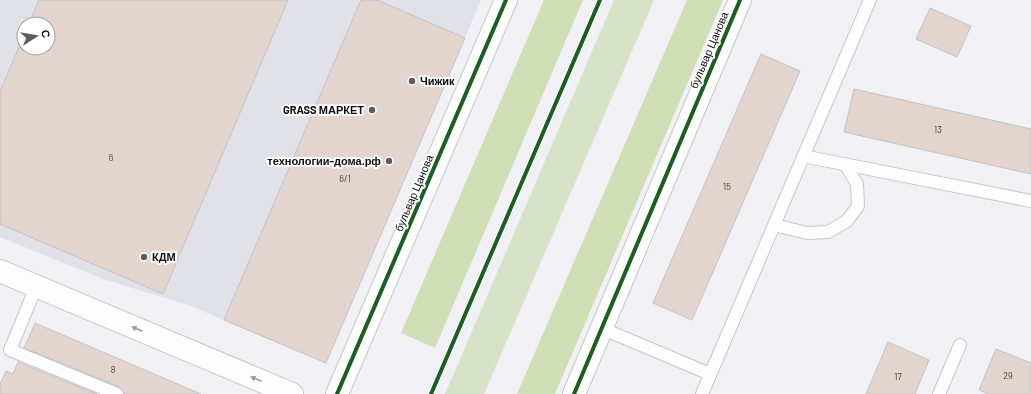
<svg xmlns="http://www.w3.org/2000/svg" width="1031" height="394" font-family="Barlow,sans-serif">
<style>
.built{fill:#e0e0e9;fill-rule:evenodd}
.green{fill:#d8e2c7}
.forest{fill:#d0deb5}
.building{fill:#e3d4cd;stroke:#c3c2c4}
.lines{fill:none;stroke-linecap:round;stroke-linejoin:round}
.lane-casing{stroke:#c6c6c9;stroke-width:14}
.street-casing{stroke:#c6c6c9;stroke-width:24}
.secondary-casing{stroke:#c6c6c9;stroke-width:24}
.lane{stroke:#fdfdfe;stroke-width:12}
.street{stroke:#fdfdfe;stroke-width:22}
.secondary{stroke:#fdfdfe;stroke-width:22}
.cycleway-casing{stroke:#fff;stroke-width:6}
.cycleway{stroke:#1b5e20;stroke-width:4}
.oneway{fill:#9d9d9e}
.poi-dot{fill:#5d5d60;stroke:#fff;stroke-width:1.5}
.labels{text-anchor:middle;stroke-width:4;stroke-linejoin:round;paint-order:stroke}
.number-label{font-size:9px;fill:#423f3e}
.street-label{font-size:11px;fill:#0d0d0f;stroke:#fff}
.poi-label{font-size:11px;font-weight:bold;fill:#0d0d0f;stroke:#fff;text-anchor:start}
</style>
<rect width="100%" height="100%" fill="#f1f1f5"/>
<!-- built -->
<path class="built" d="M0,0H481L326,363L188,305L103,279L0,237ZM24,24H48V48H24Z"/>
<!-- green -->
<path class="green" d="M614,0H654L484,394H445Z"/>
<!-- forest -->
<path class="forest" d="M544,0H583L435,348L401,333Z
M687,0H723L555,394H517Z"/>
<!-- building -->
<path class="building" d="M39,0H288L163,294L0,224V92L24,35V48H48V24H29Z
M361,0H377L465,38L326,363L224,320Z
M930,8L971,26L957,57L916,39Z
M761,54L800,71L692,320L653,303Z
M854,89L1031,129V174L844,132Z
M35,323L201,394H124L123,390L120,387L24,348Z
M888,342L929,360L915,394H866Z
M996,349L1031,363V394H989L979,390Z
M18,362L97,394H0V384L6,371L13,374Z"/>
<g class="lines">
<defs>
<path id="lane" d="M803,156L1031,201
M774,225L807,233L828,232L847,221L858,206L857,184L845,164
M36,287L10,350L117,394
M601,328L710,374
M702,394L870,0
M939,394L960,345"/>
<path id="street" d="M574,394L740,0"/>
<path id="secondary" d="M0,271L292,394
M337,394L506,0"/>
</defs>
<!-- lane casing -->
<use href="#lane" class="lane-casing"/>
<!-- street casing -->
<use href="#street" class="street-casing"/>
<!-- secondary casing -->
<use href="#secondary" class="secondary-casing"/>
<!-- lane -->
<use href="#lane" class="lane"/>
<!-- street -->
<use href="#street" class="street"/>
<!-- secondary -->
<use href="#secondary" class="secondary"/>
<defs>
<path id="cycleway" d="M337,394L506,0
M431,394L600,0
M574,394L740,0"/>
</defs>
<!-- cycleway casing -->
<use href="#cycleway" class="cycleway-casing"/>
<!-- cycleway -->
<use href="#cycleway" class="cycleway"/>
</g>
<!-- one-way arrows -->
<defs><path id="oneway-solid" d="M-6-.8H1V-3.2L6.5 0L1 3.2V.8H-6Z"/></defs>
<g class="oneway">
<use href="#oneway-solid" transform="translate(137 329) rotate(-157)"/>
<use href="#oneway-solid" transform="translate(256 379) rotate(-157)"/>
</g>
<!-- markers -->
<g class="poi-dot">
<circle cx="412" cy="81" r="4"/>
<circle cx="372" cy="110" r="4"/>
<circle cx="389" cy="161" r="4"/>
<circle cx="144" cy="257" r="4"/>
</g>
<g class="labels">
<!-- number labels -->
<g class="number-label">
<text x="938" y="133">13</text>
<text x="111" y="161">6</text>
<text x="345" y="182">6/1</text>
<text x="727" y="190">15</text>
<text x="113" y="373">8</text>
<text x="1008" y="379">29</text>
<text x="898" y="380">17</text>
</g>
<!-- street labels -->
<g class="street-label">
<text transform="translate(709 50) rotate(-67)" y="4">бульвар Цанова</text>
<text transform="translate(414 193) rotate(-67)" y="4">бульвар Цанова</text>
</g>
<!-- poi labels -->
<g class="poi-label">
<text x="420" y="85">Чижик</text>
<text x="364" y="114" text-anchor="end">GRASS МАРКЕТ</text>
<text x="381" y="165" text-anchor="end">технологии-дома.рф</text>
<text x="152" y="261">КДМ</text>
</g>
</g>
<!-- north arrow -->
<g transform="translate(36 36) rotate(78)"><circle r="19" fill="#ffffff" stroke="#9e9e9f"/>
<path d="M0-3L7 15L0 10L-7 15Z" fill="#5d5d60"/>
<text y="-6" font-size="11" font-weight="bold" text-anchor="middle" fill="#0d0d0f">С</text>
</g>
</svg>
